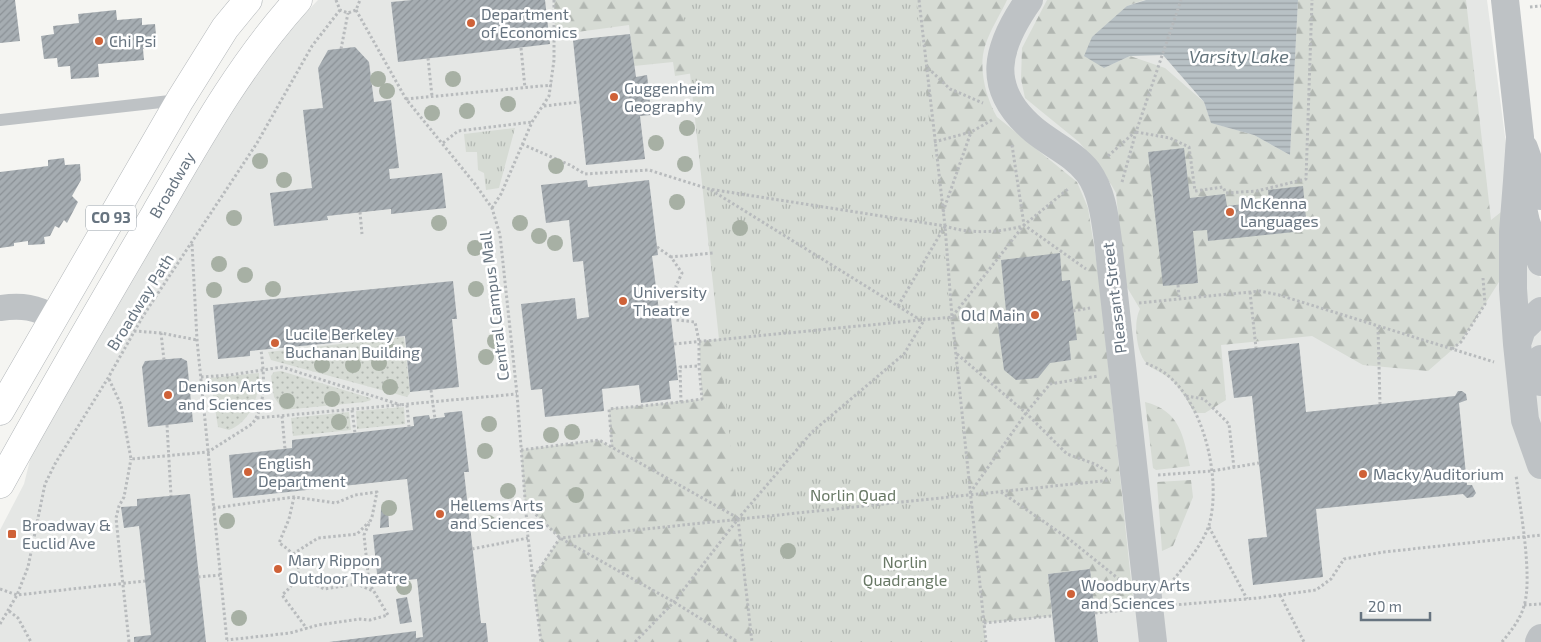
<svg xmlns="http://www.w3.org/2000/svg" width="1541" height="642" font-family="'Exo 2',sans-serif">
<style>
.built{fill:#e5e7e5}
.grass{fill:url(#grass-dots)}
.forest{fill:url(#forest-firs)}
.park{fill:url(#park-tufts)}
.water{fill:url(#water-rules)}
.building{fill:url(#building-hatch)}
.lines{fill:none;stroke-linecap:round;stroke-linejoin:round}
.primary-casing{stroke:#b2b6b9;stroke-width:29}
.path{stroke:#b8bbbd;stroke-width:3;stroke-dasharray:2.5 2.5;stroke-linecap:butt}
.service{stroke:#bec2c5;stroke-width:12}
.minor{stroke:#bec2c5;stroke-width:26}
.tertiary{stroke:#bec2c5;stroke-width:28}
.primary{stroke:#fff;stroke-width:28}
.tree{fill:#a7b0a4}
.poi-dot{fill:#cf6238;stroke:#fff;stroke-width:2}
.labels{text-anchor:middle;stroke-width:5;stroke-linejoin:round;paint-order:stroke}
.shield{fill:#fff;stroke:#959ea6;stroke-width:1}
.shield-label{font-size:15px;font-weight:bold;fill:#677480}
.poi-label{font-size:16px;fill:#677480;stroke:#fff;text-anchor:start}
.street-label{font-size:16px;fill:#677480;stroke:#fff}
.park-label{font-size:16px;fill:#687865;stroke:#fff}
.water-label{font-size:18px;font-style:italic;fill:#63747c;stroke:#fff}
</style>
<defs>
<pattern id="grass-dots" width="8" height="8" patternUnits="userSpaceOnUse" patternTransform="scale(1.25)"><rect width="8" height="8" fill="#d6dbd4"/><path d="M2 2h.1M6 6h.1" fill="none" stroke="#b1b6b1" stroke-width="1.8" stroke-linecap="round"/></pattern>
<pattern id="forest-firs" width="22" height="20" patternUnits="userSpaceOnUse" patternTransform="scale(1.25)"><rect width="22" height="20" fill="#d6dbd4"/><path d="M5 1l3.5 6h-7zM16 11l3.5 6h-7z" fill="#b1b6b1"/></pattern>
<pattern id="park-tufts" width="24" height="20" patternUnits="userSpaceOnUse" patternTransform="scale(1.25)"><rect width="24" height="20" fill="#d6dbd4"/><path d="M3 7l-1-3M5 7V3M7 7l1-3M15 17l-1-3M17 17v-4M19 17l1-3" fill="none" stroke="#b1b6b1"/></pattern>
<pattern id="water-rules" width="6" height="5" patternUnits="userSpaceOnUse" patternTransform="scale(1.25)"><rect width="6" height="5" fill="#b8c1c5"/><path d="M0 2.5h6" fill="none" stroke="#99a1a5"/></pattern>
<pattern id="building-hatch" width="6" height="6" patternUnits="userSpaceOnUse" patternTransform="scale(1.25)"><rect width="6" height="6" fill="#a6adb2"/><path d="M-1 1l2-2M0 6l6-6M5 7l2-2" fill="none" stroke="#8b9196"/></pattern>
</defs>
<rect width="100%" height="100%" fill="#f5f5f2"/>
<!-- built -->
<path class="built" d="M318,0H1487L1516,220L1529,257L1541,279V642H0V530L24,484L33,448L235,102L277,43Z"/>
<!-- grass -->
<path class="grass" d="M404,337L410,393L407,397L271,360L268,352Z
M281,371L370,398L371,400L365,402L283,410L274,397L271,376L274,372Z
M259,373C260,395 251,422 229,430L218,427L210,378Z
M404,407L405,424L357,429L356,411Z
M349,412L351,430L293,436L291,418Z"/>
<!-- forest -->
<path class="forest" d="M554,0H1007C1000,15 990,30 985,46C978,68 986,98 997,117L1077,182L1088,208L1099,278L1134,609L1095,613L1090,569L1048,574L1052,616L984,623L969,494L752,642H541L533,578L560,538L525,504L521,450L599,440L611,447L609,409L702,399L699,341L721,339L694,73L675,76L673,62L634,66L629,25L555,35Z
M1047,0H1144L1127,6L1104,68L1130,56L1165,68L1204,102L1209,117L1215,124L1254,135L1290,155L1298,0H1466L1491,220L1506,208L1504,274L1461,342L1428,371L1363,365L1312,336L1221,345L1226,400L1205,413H1195C1188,402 1182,391 1173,381C1166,374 1155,371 1147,364C1136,353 1133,322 1140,309L1125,284L1116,193L1104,172L1079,142L1025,98L1021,79L1022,48Z
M1145,402C1180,411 1183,435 1190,466L1156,470L1153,468Z
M1191,480L1193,497L1173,546L1162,551L1157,482Z"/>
<!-- park -->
<path class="park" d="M682,0H916L986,642H752Z
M515,128L499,188L486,190L484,173L478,170L477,152H466L464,134Z"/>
<!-- water -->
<path class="water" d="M1146,0H1298L1290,155L1254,135L1211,123L1204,102L1163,55L1130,56L1104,68L1084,56L1092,37L1127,6Z"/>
<!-- building -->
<path class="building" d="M0,0H15L20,41L0,43Z
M412,0H545L550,44L398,62L391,2Z
M116,10L117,20L142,18V25L155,24L157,47L143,49L144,60L98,64L99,77L71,79L70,66L58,67L57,58L44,59L41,36L54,34L53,26L79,23L78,14Z
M630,34L636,77L647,75L649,92L651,115L640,116L645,159L586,165L573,40Z
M355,47L369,62L374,102L391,100L399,168L389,169L390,179L442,173L446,208L391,214V209L327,216L328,220L274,226L270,193L312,188L303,110L323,108L318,68L328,50Z
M1184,148L1190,198L1225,194L1227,206L1269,201L1268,190L1303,186L1306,218L1293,220L1294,232L1208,241L1207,230L1193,231L1198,283L1163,286L1148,152Z
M64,158L65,165L80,164L81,180L72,196L78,202L67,223L64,220L59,228L55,226L50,236L44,237L45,244L28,245V241L14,243V246L0,248V172L48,166V160Z
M587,180L588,187L649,180L658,255L652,256L659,311L670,309L678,380L669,381L671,399L641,403L639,385L602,389L604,411L545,417L542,389L531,390L521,304L575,298L577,319L589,317L583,261L573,262L569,220L546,223L541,185Z
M1060,253L1062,281L1070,280L1077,340L1069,341L1071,360L1050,363L1038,378L1016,380L1004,370L997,318V312L1006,311L1001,260Z
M453,281L457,319H452L459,387L410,392L405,336L250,351V356L218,359L213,305Z
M1299,343L1306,412L1455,396L1458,391H1462L1466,394L1467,400L1459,403L1467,485H1472L1476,493L1473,497L1467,498L1463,494L1316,509L1323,577L1253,585L1248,539L1267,537L1259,463L1252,396L1234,398L1228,351Z
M181,358L187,361L193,422L148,427L142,367L145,361Z
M462,411L469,472H464L481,623H486L488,642H329L416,631V638L423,637L417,579L378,583L373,535L413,530L407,479L233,498L229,455L292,448V440L414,426L413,417L429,415L430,419L445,417L444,413Z
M190,494L206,642H134V637L151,635L139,526L124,528L121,507L137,506V499Z
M381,509H388L389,527L380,528Z
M1090,569L1098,642H1055L1048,574Z
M407,597L412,622L400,624L396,599Z"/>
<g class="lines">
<defs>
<g id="primary">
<path d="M0,411L180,100L225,28L248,0"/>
<path id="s1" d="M0,484C50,393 102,304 155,214C198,140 240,64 298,0"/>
</g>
</defs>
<!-- primary casing -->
<use href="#primary" class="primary-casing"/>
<!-- path -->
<path class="path" d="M336,0L340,10L348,13L356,10L360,0
M919,0L945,226L952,317L997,318
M1530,7L1541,6
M356,10L406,99L475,184L492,208L500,235L517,394L528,538L541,642
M521,48L525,88
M341,49L348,13
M428,58L432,96
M928,68L950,89L983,103
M649,92L695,90
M406,99L552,85
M544,106L579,102
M1136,132L1170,138L1189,147L1195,191L1223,187L1226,193L1257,191L1306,179L1312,0
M934,142L971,132L992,120
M443,143L458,131L532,122
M522,144L570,165L585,174L649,170L709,189L945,226C969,234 998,233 1023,226
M1012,145L1024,225L1086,269
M1108,156L1135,132
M1122,182L1136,132L1181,0
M711,190L922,321
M492,208L501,194L532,122L549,96L554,60V0
M360,212L362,234
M943,212L971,132
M192,244L197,340L227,641
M657,247L671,257
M1178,285L1179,297
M1250,292L1256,348
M1139,303L1260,291L1279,295L1494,362
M898,306L945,226
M1073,311L1090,308
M952,317L986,642
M1378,327L1380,404
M134,331L161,333
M674,344L952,317L1024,225L1068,189
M1452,349L1461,342L1485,304L1483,278
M957,354L1026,413L1067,454L1095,464L1108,472
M164,360L161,333L197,340
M1146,363C1152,366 1160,369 1166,374C1204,403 1222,480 1209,525C1202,546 1184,566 1171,583
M201,377L230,375L282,367L401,405
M109,379L121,405L131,459L208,452L252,424C267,405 264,373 261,350
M431,390L435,419
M1186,396L1204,399L1229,424L1234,468
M681,402L702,399L699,366
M407,405L409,427
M352,410L355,433
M282,416L285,449
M257,418L517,394
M167,425L171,496
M612,447L609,409L681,402L680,367L699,366V341L695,322L676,320V286L682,273L671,257L713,253
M521,450L599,440L738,518
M1158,475L1212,471L1259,463
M1001,492L1069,539L1120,580
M970,493L1026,413L1050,384L1098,376
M294,497L289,519L279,543C305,559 304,576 282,595L307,629
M525,504L560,538L674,602L738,642
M213,508L294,497L336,503L355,495L377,492L372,517L364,535L369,583L388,615L370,620L360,619L318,625L290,633L227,640
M738,519L752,642
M1209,527L1247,599
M472,549L528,538
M293,554L318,538L357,534L369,522
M299,576L324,589L357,584L373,591
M198,577L220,575
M534,577L560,538L1111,480
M0,589L17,595L145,581
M1280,595L1304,642
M1174,605L1258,598L1316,590L1331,579L1344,559L1384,552L1541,535
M1524,605L1541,604
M9,611L18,618L31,642
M1095,613L1124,610
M984,623L1052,616
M0,624L17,595L28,567L45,484L56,462L108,378L143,316L257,143L312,46L340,10
M129,642L116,518L119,506L124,497L131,459
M635,642L674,602L738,519L812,432L904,354L923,322
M1502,642C1511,631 1520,620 1524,606C1533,577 1520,508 1516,475"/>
<!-- service -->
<path class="service" d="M0,120L179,100"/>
<!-- minor -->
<path class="minor" d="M0,308C22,305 36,307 55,318"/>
<!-- tertiary -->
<path class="tertiary" d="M1029,0C996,47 984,88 1034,130C1052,145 1073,153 1088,172C1102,191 1105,218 1108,241L1153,642
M1505,0L1520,137L1517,181L1526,222L1541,262
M1524,148L1541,196
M1517,181L1513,232V289L1517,344L1525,420L1541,465
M1517,344L1522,329L1541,311
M1541,359V382
M1539,642L1541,638"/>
<!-- primary -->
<use href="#primary" class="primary"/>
</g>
<!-- trees -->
<g class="tree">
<circle cx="378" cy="79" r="8"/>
<circle cx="453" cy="79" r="8"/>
<circle cx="387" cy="91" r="8"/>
<circle cx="508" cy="104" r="8"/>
<circle cx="467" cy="111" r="8"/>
<circle cx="432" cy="113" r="8"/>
<circle cx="687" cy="128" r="8"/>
<circle cx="656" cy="143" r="8"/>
<circle cx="260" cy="161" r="8"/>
<circle cx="685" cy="164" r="8"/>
<circle cx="556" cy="166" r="8"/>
<circle cx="284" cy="180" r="8"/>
<circle cx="677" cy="202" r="8"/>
<circle cx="234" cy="218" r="8"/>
<circle cx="439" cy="223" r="8"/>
<circle cx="520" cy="223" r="8"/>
<circle cx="740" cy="228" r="8"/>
<circle cx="539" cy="236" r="8"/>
<circle cx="555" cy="243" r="8"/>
<circle cx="475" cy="248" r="8"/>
<circle cx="219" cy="264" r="8"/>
<circle cx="245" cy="275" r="8"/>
<circle cx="273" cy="289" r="8"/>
<circle cx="476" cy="289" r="8"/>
<circle cx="214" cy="290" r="8"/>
<circle cx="495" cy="341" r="8"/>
<circle cx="392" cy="352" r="8"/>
<circle cx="486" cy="357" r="8"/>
<circle cx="379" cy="363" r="8"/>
<circle cx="322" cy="365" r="8"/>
<circle cx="353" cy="365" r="8"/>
<circle cx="390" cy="387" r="8"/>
<circle cx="332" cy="399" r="8"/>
<circle cx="287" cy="401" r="8"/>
<circle cx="339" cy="422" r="8"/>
<circle cx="489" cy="424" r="8"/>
<circle cx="572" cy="432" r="8"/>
<circle cx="551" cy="435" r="8"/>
<circle cx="485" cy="451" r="8"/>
<circle cx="508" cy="491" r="8"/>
<circle cx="576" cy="495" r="8"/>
<circle cx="389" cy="508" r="8"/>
<circle cx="227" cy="521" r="8"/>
<circle cx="488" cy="523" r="8"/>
<circle cx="788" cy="551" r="8"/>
<circle cx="404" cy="587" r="8"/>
<circle cx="239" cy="618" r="8"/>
</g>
<!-- markers -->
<g class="poi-dot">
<circle cx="471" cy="23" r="5"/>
<circle cx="99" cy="41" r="5"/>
<circle cx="614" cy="97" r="5"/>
<circle cx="1230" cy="212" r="5"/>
<circle cx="623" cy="301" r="5"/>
<circle cx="1035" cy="315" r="5"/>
<circle cx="275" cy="343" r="5"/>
<circle cx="168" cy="395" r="5"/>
<circle cx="248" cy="472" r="5"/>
<circle cx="1363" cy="474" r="5"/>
<circle cx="440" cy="514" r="5"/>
<rect x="7" y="529" width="10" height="10" rx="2.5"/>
<circle cx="278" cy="569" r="5"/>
<circle cx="1071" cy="594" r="5"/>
</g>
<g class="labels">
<!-- shield labels -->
<rect class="shield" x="86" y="205.5" width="50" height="25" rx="4"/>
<g class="shield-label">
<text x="111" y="223">CO 93</text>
</g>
<!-- poi labels -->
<g class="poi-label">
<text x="481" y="20">Department<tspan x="481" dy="18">of Economics</tspan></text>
<text x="109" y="47">Chi Psi</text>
<text x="624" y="94">Guggenheim<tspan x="624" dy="18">Geography</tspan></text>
<text x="1240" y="209">McKenna<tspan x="1240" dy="18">Languages</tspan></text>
<text x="633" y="298">University<tspan x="633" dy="18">Theatre</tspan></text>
<text x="1025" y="321" text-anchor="end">Old Main</text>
<text x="285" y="340">Lucile Berkeley<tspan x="285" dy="18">Buchanan Building</tspan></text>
<text x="178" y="392">Denison Arts<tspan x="178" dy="18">and Sciences</tspan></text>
<text x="258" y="469">English<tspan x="258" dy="18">Department</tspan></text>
<text x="1373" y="480">Macky Auditorium</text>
<text x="450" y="511">Hellems Arts<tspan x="450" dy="18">and Sciences</tspan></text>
<text x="22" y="531">Broadway &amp;<tspan x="22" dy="18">Euclid Ave</tspan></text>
<text x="288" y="566">Mary Rippon<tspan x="288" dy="18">Outdoor Theatre</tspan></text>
<text x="1081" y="591">Woodbury Arts<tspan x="1081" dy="18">and Sciences</tspan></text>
</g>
<!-- street labels -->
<g class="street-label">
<text dy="6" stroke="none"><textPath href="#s1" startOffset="345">Broadway</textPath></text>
<text transform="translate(1114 298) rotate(-97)" y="6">Pleasant Street</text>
<text transform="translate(140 302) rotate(-58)" y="6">Broadway Path</text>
<text transform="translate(494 306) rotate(-97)" y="6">Central Campus Mall</text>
</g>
<!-- park labels -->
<g class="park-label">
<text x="853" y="501">Norlin Quad</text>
<text x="905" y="568">Norlin<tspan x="905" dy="18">Quadrangle</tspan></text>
</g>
<!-- water labels -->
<g class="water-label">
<text x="1239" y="63">Varsity Lake</text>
</g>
</g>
<!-- scale -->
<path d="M1361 612v8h69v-8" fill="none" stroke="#677480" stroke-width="2.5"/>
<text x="1368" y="612" font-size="15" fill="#677480" stroke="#ffffff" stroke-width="4" paint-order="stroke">20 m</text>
</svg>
